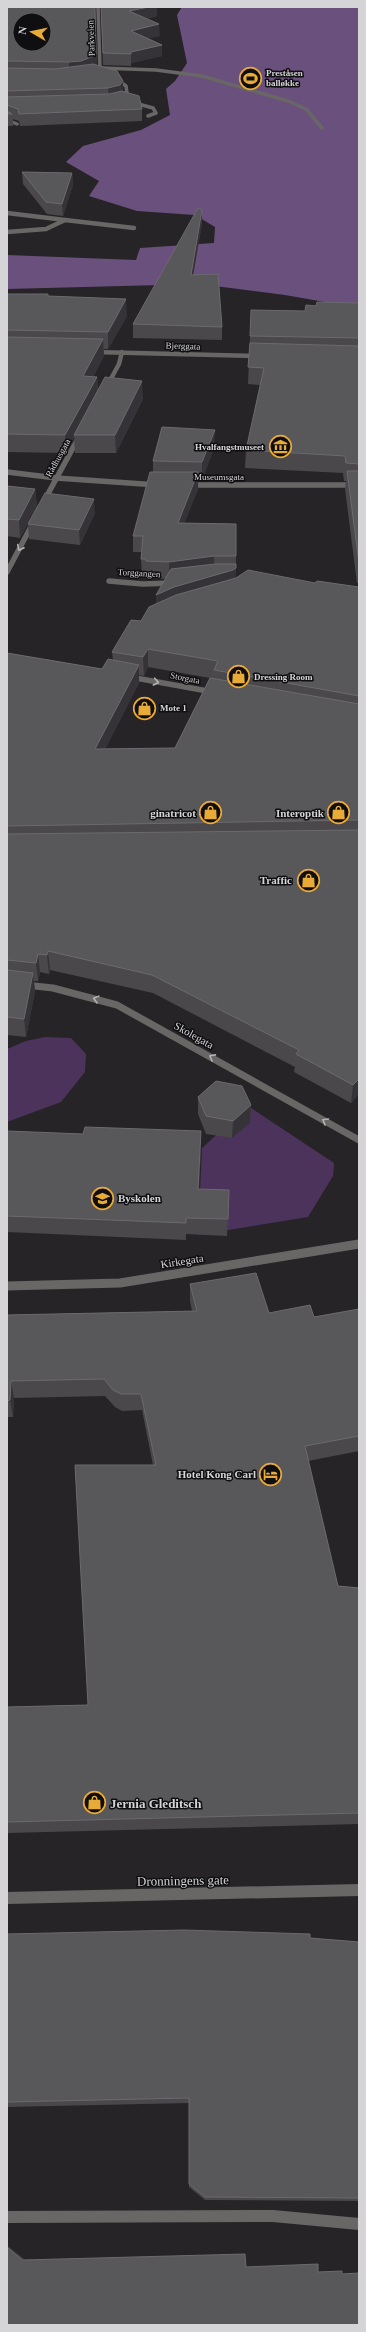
<svg xmlns="http://www.w3.org/2000/svg" width="366" height="2332" font-family="Georgia,serif">
<style>
.green{fill:#4b335c}
.forest{fill:#6a507d}
.lines{fill:none;stroke-linecap:round;stroke-linejoin:round}
.service-far2{stroke:#696765;stroke-width:3.5}
.service-far1{stroke:#696765;stroke-width:4.5}
.service{stroke:#696765;stroke-width:5.5}
.pedestrian{stroke:#696765;stroke-width:12}
.minor-far5{stroke:#696765;stroke-width:3.5}
.minor-far4{stroke:#696765;stroke-width:4.5}
.minor-far3{stroke:#696765;stroke-width:5.5}
.minor-far2{stroke:#696765;stroke-width:7}
.minor-far1{stroke:#696765;stroke-width:9}
.minor{stroke:#696765;stroke-width:12}
.tertiary{stroke:#696765;stroke-width:5.5}
.wall{fill:#4a484b;fill-rule:evenodd}
.shaded-wall{fill:#353337}
.building{fill:#58575a;stroke:#6c6a6e;fill-rule:evenodd}
.oneway{stroke:#b5b3b4}
.labels{text-anchor:middle;stroke-width:3;stroke-linejoin:round;paint-order:stroke}
.far-street-label{font-size:9px;fill:#d5d4d6;stroke:#0f0e10}
.far-poi-label{font-size:9px;font-weight:bold;fill:#d5d4d6;stroke:#0f0e10;text-anchor:start}
.poi-label{font-size:11px;font-weight:bold;fill:#d5d4d6;stroke:#0f0e10;text-anchor:end}
.street-label{font-size:11px;fill:#d5d4d6;stroke:#0f0e10}
.near-poi-label{font-size:13px;font-weight:bold;fill:#d5d4d6;stroke:#0f0e10;text-anchor:start}
.near-street-label{font-size:13px;fill:#d5d4d6;stroke:#0f0e10}
</style>
<rect width="100%" height="100%" fill="#272428"/>
<!-- green -->
<path class="green" d="M45,1037L71,1038L86,1054L85,1072L61,1102L7,1122V1049L26,1041Z
M248,1106L334,1163L333,1176L308,1217L198,1235L202,1148Z"/>
<!-- forest -->
<path class="forest" d="M182,7H359V308L285,295L199,284L7,289V255L136,260L140,248L214,243L215,227L195,215L137,211L89,196L99,181L66,162L83,146L141,130L170,115L166,89L175,81L187,63L177,15Z"/>
<g class="lines">
<!-- service-far2 -->
<path class="service-far2" d="M100,68L156,70L202,76L288,101L306,109L322,128
M131,102L153,108L156,113L148,116
M7,120L17,124"/>
<!-- service-far1 -->
<path class="service-far1" d="M7,232L46,229L65,220L134,228"/>
<!-- service -->
<path class="service" d="M109,581L143,584L173,583"/>
<!-- pedestrian -->
<path class="pedestrian" d="M7,2217L273,2216L359,2224"/>
<!-- minor-far5 -->
<path class="minor-far5" d="M93,74L100,68L98,7
M115,78L126,86L127,93L121,100"/>
<!-- minor-far4 -->
<path class="minor-far4" d="M7,213L65,220
M94,352L258,356
M107,386L119,364L122,352
M73,447L80,434"/>
<!-- minor-far3 -->
<path class="minor-far3" d="M43,503L74,446
M7,572L34,521
M130,677L213,692"/>
<!-- minor-far2 -->
<path class="minor-far2" d="M7,983L53,988L117,1005L359,1140"/>
<!-- minor-far1 -->
<path class="minor-far1" d="M7,1286L120,1283L359,1244"/>
<!-- minor -->
<path class="minor" d="M7,1898L359,1890"/>
<!-- tertiary -->
<path class="tertiary" d="M7,472L56,478L158,485
M187,485H359"/>
</g>
<!-- wall -->
<path class="wall" d="M7,7H95L97,65L123,81V92L142,109V121L20,126L19,121L13,119V126H7Z
M101,7H157V16L146,19L160,36L148,38L162,45V56L131,63V66L103,65Z
M22,172L72,173L73,185L63,216L47,214L23,184Z
M202,210V223L193,275L222,327V340L133,338V324Z
M7,294H48V296L127,316L108,349H104V356L93,377H97L98,391L143,399L116,453H75L74,437L66,453L7,452Z
M359,303V583H357L345,489L346,481H344L343,473L245,468L246,450L260,385L248,384L250,336L316,306Z
M214,448L202,480H198V489L184,523L236,524V578L315,583L359,587V583V1094L351,1103L294,1072L295,1067L153,993L50,970L49,974L40,972L38,981H34L35,991L26,1037L7,1035V653L102,669L113,660L112,652L156,604L166,579L147,578V576H142L141,559L142,552H133V536L153,472V461ZM148,667L210,678L175,748L105,749L139,683V675L144,676Z
M7,486L35,489L37,507L20,538L7,536Z
M95,513L80,545L29,539L28,524Z
M198,1097L251,1105L250,1123L232,1138L206,1134L198,1114Z
M7,1131L201,1148L199,1189L229,1190L227,1236L186,1234V1240L7,1232Z
M190,1284L269,1313L314,1317L359,1309V1451L308,1461L338,1586L359,1588V1824L7,1833V1707L88,1705L153,1465L142,1410L122,1411L115,1407L105,1396L14,1398L13,1417H7V1315L192,1311L190,1301Z
M7,1934L310,1938L359,1942V2201L205,2200L189,2187V2103L7,2107Z"/>
<!-- shaded-wall -->
<path class="shaded-wall" d="M95,7L97,66L69,74V62Z
M149,7H157V16L129,23V11Z
M159,24L160,36L131,42V31Z
M162,45V56L131,63V52Z
M123,81V92L109,100L108,88Z
M72,173L73,185L63,216L62,204Z
M202,210V223L191,288V275Z
M126,299L127,316L108,349V332Z
M103,339L104,356L84,393L83,376Z
M97,377L98,394L74,435V437L66,453L65,435Z
M142,381L143,399L116,453L115,435Z
M215,430L214,448L202,480V462Z
M198,472V489L178,540V523Z
M35,489L37,507L20,538L19,520Z
M94,499L95,513L80,545L79,530Z
M214,556V573L169,579V562Z
M236,568V586L156,613V595L174,587Z
M148,649V667L144,676L143,657Z
M139,665V683L96,767L95,749Z
M48,951L50,970L49,974L47,955Z
M38,954L40,972L38,981L36,963Z
M33,973L35,991L26,1037L24,1019Z
M359,1079V1094L351,1103L353,1085Z
M251,1105L250,1123L232,1138L233,1121Z
M201,1131V1148L198,1205V1189Z
M11,1381L14,1398L13,1417L10,1400Z
M7,2245L27,2261L23,2260L7,2247Z"/>
<!-- building -->
<path class="building" d="M7,7H95L96,55L81,61L69,62L7,61ZM20,20H44V44H20Z
M101,7H149L129,11L159,24L131,31L162,45L131,52V54L103,53Z
M93,64L117,71L123,81L120,85L108,88L7,91V68L55,69Z
M122,91L139,96L142,109L19,114L18,109L7,105V97L109,94Z
M7,111L12,114H7Z
M22,172L72,173L62,204L46,202Z
M198,208L202,210L191,275L218,274L222,327L133,324Z
M7,294H48V296L126,299L108,332L7,330Z
M317,302L359,303V338L250,336L251,310L305,311L306,305L316,306Z
M7,337L103,339L83,376L97,377L65,435L7,434Z
M250,343L359,346V464L346,463L345,456L246,450L264,368L248,367Z
M105,377L142,381L115,435H74Z
M162,427L215,430L202,462L153,461Z
M347,471H359V563Z
M150,472H198L178,523L236,524V556H214L169,562L146,561V559H141L143,536H133Z
M7,486L35,489L19,520L7,519Z
M45,493L94,499L79,530L28,524Z
M215,564H236V568L233,570L174,587L156,595L171,569Z
M248,570L315,583L317,581L359,587V696L214,670L218,661L148,649L143,657L112,652L131,620L141,621L149,607L176,595L236,578Z
M7,653L102,669L108,659L139,665L95,749L175,748L210,678L359,704V820L7,826Z
M359,830V1079L353,1085L296,1054L299,1050L152,975L48,951L47,955L38,954L36,963L7,960V834Z
M7,970L33,973L24,1019L7,1017Z
M216,1081L242,1086L251,1105L233,1121L206,1116L198,1097Z
M85,1127L201,1131L198,1189L229,1190L228,1219L186,1218V1223L7,1216V1131L83,1134Z
M256,1273L269,1313L310,1305L314,1317L359,1309V1436L305,1446L338,1586L359,1588V1813L7,1822V1707L88,1705L75,1465H156L141,1394H121L113,1390L104,1379L11,1381L10,1400L7,1401V1315L197,1311L190,1284Z
M184,1930L310,1934V1938L359,1942V2198L205,2197L189,2184V2098L7,2102V1934Z
M7,2247L23,2260L245,2254L246,2267L318,2264V2272L342,2271V2274L359,2273V2325H7Z"/>
<!-- one-way arrows -->
<defs><path id="oneway-chevron" d="M-2-3.5L2.5 0L-2 3.5" fill="none" stroke-width="1.6" stroke-linecap="round" stroke-linejoin="round"/></defs>
<g class="oneway">
<use href="#oneway-chevron" transform="translate(20 548) rotate(117)"/>
<use href="#oneway-chevron" transform="translate(156 682) rotate(11)"/>
<use href="#oneway-chevron" transform="translate(96 999) rotate(-165)"/>
<use href="#oneway-chevron" transform="translate(212 1057) rotate(-151)"/>
<use href="#oneway-chevron" transform="translate(325 1121) rotate(-150)"/>
</g>
<!-- icons -->
<defs>
<symbol id="stadium-ring" viewBox="-11 -11 22 22"><circle r="9.5" fill="#0f0e10" stroke="#e9ab38" stroke-width="1.5"/><path d="M0-5a6.5 5 0 1 0 0 10a6.5 5 0 1 0 0-10ZM-3.5-1.8h7v3.6h-7Z" fill="#e9ab38"/></symbol>
<symbol id="museum-ring" viewBox="-11 -11 22 22"><circle r="9.5" fill="#0f0e10" stroke="#e9ab38" stroke-width="1.5"/><path d="M0-6L6-3V-2H-6V-3ZM-5-1h2V3h-2ZM-1-1h2V3h-2ZM3-1h2V3H3ZM-6 4H6V6H-6Z" fill="#e9ab38"/></symbol>
<symbol id="shop-ring" viewBox="-11 -11 22 22"><circle r="9.5" fill="#0f0e10" stroke="#e9ab38" stroke-width="1.5"/><path d="M-5-2.5h2.3a2.7 3.5 0 0 1 5.4 0H5L5.5 6h-11ZM-1.5-2.5h3a1.5 2.3 0 0 0-3 0Z" fill="#e9ab38"/></symbol>
<symbol id="school-ring" viewBox="-11 -11 22 22"><circle r="9.5" fill="#0f0e10" stroke="#e9ab38" stroke-width="1.5"/><path d="M0-5L7-2L0 1L-7-2ZM-4 1L0 2.5L4 1V4Q0 6-4 4Z" fill="#e9ab38"/></symbol>
<symbol id="hotel-ring" viewBox="-11 -11 22 22"><circle r="9.5" fill="#0f0e10" stroke="#e9ab38" stroke-width="1.5"/><path d="M-6-4.5h1.5V1H6V5H4.5V3h-9V5H-6ZM-4 0a1.8 1.8 0 1 1 3.6 0ZM.5 0V-2.5h3Q6-2.5 6 0Z" fill="#e9ab38"/></symbol>
</defs>
<g fill-rule="evenodd">
<use href="#stadium-ring" x="238" y="66" width="25" height="25"/>
<use href="#museum-ring" x="268" y="434" width="25" height="25"/>
<use href="#shop-ring" x="226" y="664" width="25" height="25"/>
<use href="#shop-ring" x="132" y="696" width="25" height="25"/>
<use href="#shop-ring" x="198" y="800" width="25" height="25"/>
<use href="#shop-ring" x="326" y="800" width="25" height="25"/>
<use href="#shop-ring" x="296" y="868" width="25" height="25"/>
<use href="#school-ring" x="90" y="1186" width="25" height="25"/>
<use href="#hotel-ring" x="258" y="1462" width="25" height="25"/>
<use href="#shop-ring" x="82" y="1790" width="25" height="25"/>
</g>
<g class="labels">
<!-- far-street labels -->
<g class="far-street-label">
<text transform="translate(91 38) rotate(-92)" y="3">Parkveien</text>
<text transform="translate(183 346) rotate(2)" y="3">Bjerggata</text>
<text transform="translate(58 458) rotate(-61)" y="3">Rådhusgata</text>
<text x="219" y="480">Museumsgata</text>
<text transform="translate(139 573) rotate(3)" y="3">Torggangen</text>
<text transform="translate(185 678) rotate(11)" y="3">Storgata</text>
</g>
<!-- far-poi labels -->
<g class="far-poi-label">
<text x="266" y="76">Preståsen<tspan x="266" dy="10">balløkke</tspan></text>
<text x="264" y="450" text-anchor="end">Hvalfangstmuseet</text>
<text x="254" y="680">Dressing Room</text>
<text x="160" y="711">Mote 1</text>
</g>
<!-- poi labels -->
<g class="poi-label">
<text x="196" y="817">ginatricot</text>
<text x="324" y="817">Interoptik</text>
<text x="292" y="884">Traffic</text>
<text x="118" y="1202" text-anchor="start">Byskolen</text>
<text x="256" y="1478">Hotel Kong Carl</text>
</g>
<!-- street labels -->
<g class="street-label">
<text transform="translate(194 1035) rotate(29)" y="4">Skolegata</text>
<text transform="translate(182 1261) rotate(-9)" y="4">Kirkegata</text>
</g>
<!-- near-poi labels -->
<g class="near-poi-label">
<text x="110" y="1808">Jernia Gleditsch</text>
</g>
<!-- near-street labels -->
<g class="near-street-label">
<text transform="translate(183 1880) rotate(-1)" y="5">Dronningens gate</text>
</g>
</g>
<!-- border -->
<rect width="366" height="2332" fill="none" stroke="#d5d4d6" stroke-width="16"/>
<!-- north arrow -->
<g transform="translate(32 32) rotate(279)"><circle r="19" fill="#0f0e10" stroke="#5e5d5f"/>
<path d="M0-3L7 15L0 10L-7 15Z" fill="#e9ab38"/>
<text y="-6" font-size="11" font-weight="bold" text-anchor="middle" fill="#d5d4d6">N</text>
</g>
</svg>
